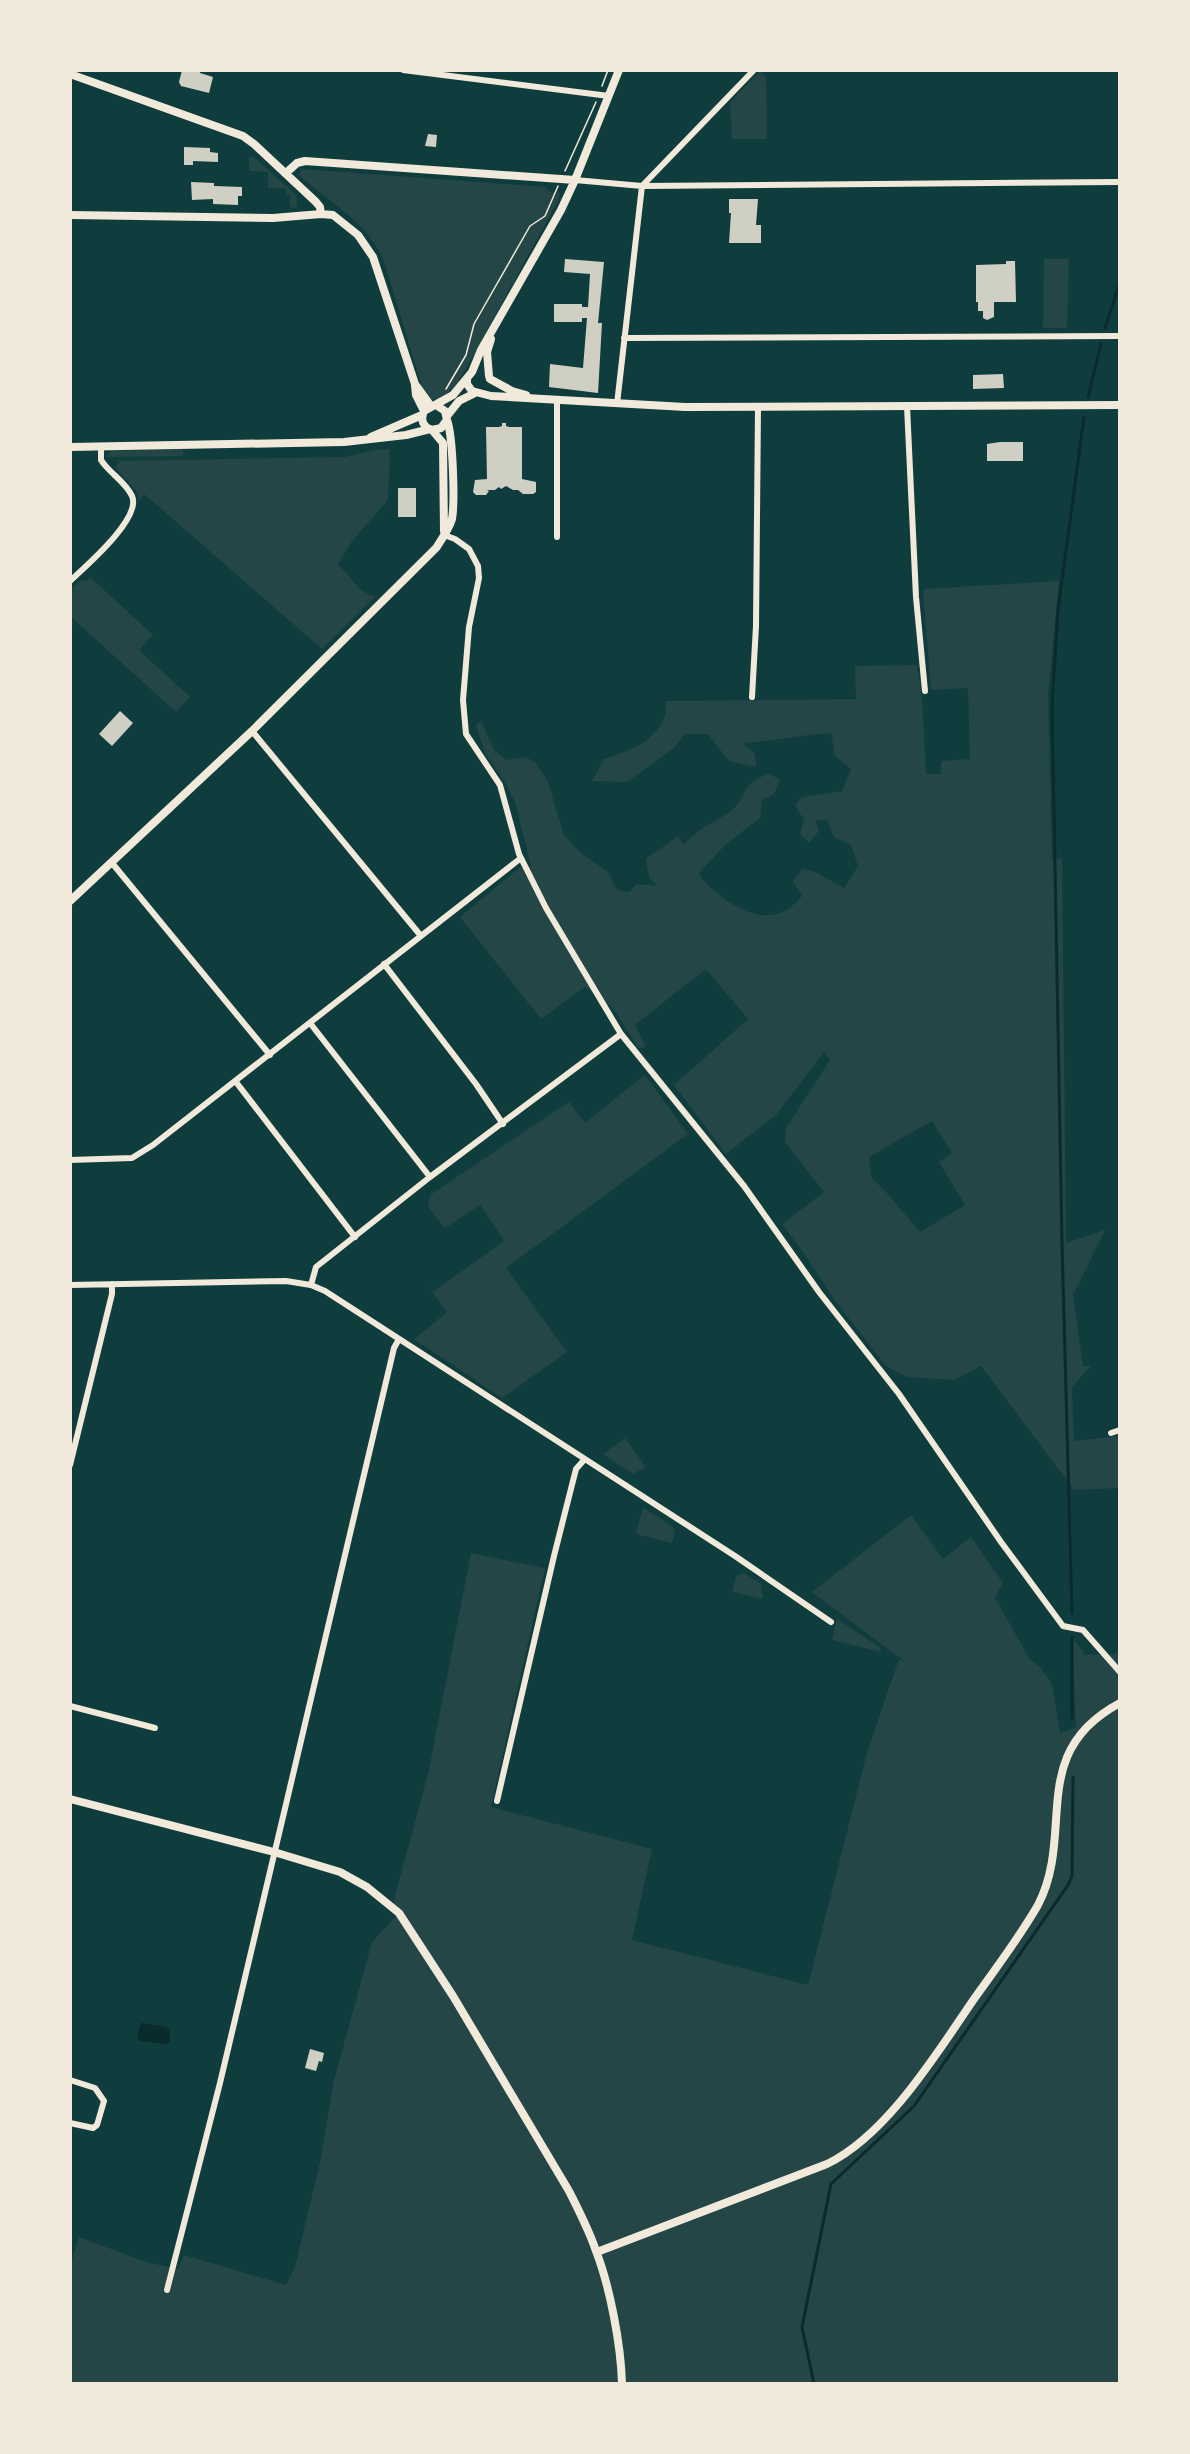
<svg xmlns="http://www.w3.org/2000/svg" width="1190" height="2454" font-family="'Archivo Narrow',sans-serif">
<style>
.green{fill:#244646;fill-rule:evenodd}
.water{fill:#0a2a2b}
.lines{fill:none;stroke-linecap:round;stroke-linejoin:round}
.stream{stroke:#0a2a2b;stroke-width:3}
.building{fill:#cfcfc3}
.path{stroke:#f1e9da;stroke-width:1.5}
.minor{stroke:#f1e9da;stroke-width:6}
.tertiary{stroke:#f1e9da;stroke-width:8}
</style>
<rect width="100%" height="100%" fill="#0f3d3e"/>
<!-- green -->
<path class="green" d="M760,71L766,77L767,139H732L730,102Z
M253,156L296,195L297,207L290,208V195H286V188H268V172L249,171V157Z
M301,169L547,187V190L556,194L558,190L560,195L558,201L456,387L437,400L430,399L423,390L383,258C363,219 330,203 299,175Z
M1044,259H1069L1067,328H1043Z
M183,449V456L106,457L111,451Z
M390,449L388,500L352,541L338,564L362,591L375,597L322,649L144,494L139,501L137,492L115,467L120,461L345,457L374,450Z
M90,577L153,635L139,650L190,697L176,712L71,617V589L81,580L86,581Z
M1059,581L1048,696L1052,858L1062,859L1066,1243L1105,1230L1073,1295L1083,1366H1091L1072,1387L1074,1441L1119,1436V1488L1074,1490L981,1366L954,1380L907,1377L886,1366L836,1302L803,1252L782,1224L824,1192L785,1142L786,1128L830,1060L824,1052L776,1115L726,1154L674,1085L748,1019L706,969L635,1025L646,1047L638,1048L614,1009L585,987L541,1019L460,917L519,868L531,866L515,802L504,781L485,753L476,725L481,721L494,750L506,760L526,757L536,763L548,782L564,835L581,853L608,872L617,890L629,892L637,884L658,886L649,878L646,859L678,836L684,845C701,824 715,824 733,809C750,793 739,785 768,774L780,779L774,794L762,800L760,818L726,844L699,873C704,884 713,889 722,897C749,917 778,926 802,896L793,881L802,869L815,872L844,888L858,866L851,845L834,837L827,820H815L819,831L809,843L800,834L804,820L795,805L802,797L842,791L851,769L835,756L831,733C801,735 773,741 742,743L755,754L756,767L729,761L708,734H685L674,748L627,782L592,781L604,759C627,752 652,743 663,720C666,715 666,707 666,701L856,699L855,666L917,665L922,698L926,774H941V761L970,759L968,688L931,690L923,589ZM932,1121L952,1153L939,1162L965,1205L920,1232L886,1192L871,1177L869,1157Z
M645,1075L688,1134L506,1268L567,1352L502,1398L414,1339L447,1312L427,1285L433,1292L504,1241L480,1205L445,1228L428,1207L430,1195L569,1102L585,1123Z
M625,1438L646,1467L633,1474L603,1454Z
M643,1507L675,1529L672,1543L636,1534Z
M911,1515L943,1559L971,1537L1003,1583L995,1598L1029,1658L1041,1668L1052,1684L1060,1733L1076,1727L1072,1637L1085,1655L1113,1654L1119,1652V2383H71L70,2267L79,2237L146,2262L178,2269L184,2255L286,2285L295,2267L320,2162L334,2080L372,1942L399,1913L392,1907L428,1774L471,1553L545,1568L491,1807L652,1849L632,1940L808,1985L867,1753L899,1659L908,1664L812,1592Z
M744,1573L761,1584L763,1599L732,1592L736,1576Z
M837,1619L881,1648L880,1652L832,1640Z"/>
<!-- water -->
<path class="water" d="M141,2023L167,2027L170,2032V2042L166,2044L139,2041L137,2036Z"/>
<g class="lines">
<!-- stream -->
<path class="stream" d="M1105,328L1120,282
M1088,397L1101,344
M1072,1613L1062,1243L1052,705L1058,610L1084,417
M1072,1718V1637
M814,2384L802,2327L831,2184L914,2106L1068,1885L1072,1876L1073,1777"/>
</g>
<!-- building -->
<path class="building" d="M182,70H200V73L213,77L209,93L181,86L179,82Z
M428,134L437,135L436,147L425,146Z
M184,147L210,148V152L218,153V162L193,161V165H184Z
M191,182L214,183V186L242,187V196H238V205L213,204V199L192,200Z
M729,199H758L756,225H761V243H729L731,213H729Z
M565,259L604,262L598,323H602L598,393L549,387L550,364L583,368L587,318H582V322H554V304H582V307H588L590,274L564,272Z
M1006,261H1015L1016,302H994V317L987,320L983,318V311H978V302H976V265L1006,264Z
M1003,374L1004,388L973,389V375Z
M502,423H506V426L509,427H522V479L536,482V492L533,494H523L518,490H513L506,486L501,489L499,487L495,490H487L489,491L486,495H476L473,492L475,480L487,479L486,427H499L502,426Z
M1000,442H1023V461H987V444Z
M398,488H416V517H398Z
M120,711L133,723L112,746L99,734Z
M310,2049L324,2053L322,2062L319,2061L316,2071L305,2068Z"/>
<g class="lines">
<!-- path -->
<path class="path" d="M602,86L608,70
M565,171L596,102
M446,389L466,355L474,324L530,226L545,216L558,186"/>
<!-- minor -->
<path class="minor" d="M403,70L609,96
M575,180L642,186L1120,182
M624,338L1120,336
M557,399V537
M617,404L642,186L754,70
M907,406L916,597L925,691
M444,535L455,539L469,549L478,566L479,578L469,627L463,700L466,734L500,785L519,854L546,908L621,1034L744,1186L819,1292L899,1394L1001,1542L1063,1626L1083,1630L1120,1672
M70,581C86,566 142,518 132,496C125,481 109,473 101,460V446
M752,697L756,626L758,407
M252,731L421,936
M112,863L270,1055
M384,964L476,1084L503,1124
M310,1023L430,1177
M236,1082L355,1237
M70,1160L132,1158L153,1145L521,858
M70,1285L286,1281L311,1285L325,1291L735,1556L831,1622
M311,1285L316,1267L430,1177L621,1034
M1111,1433L1120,1430
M70,1465L112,1294V1284
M70,1706L155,1728
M497,1801L554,1556L576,1469L584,1460
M70,2080L95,2088L104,2101L97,2125L93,2128L70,2123
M167,2290L220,2083L394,1348L399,1339"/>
<!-- tertiary -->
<path class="tertiary" d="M70,74L243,136L254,144L316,202L320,207L321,214
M286,173L297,163L305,161L575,180
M70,215L273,218L321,214L333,215L358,235L373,257L415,384L431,406
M489,376L487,352L491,339
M467,379V384L472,391L491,396L685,407L1120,405
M490,379L512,391L526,395
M415,385L416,395L424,411
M436,405L445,411L447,420L441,428L432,430C423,427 420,420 424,411L453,395L472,372L481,350L561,210L575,180L619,70
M447,416L459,401L475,393
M432,430L443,443L444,531
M371,437L422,415
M70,447L344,442L406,435L430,429
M70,901L252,731L436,548C442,539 449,529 452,519C455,502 453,436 447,420
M70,1799L274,1852L340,1872L367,1887L399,1913L453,1996L569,2191C579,2211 589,2230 596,2251C610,2287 621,2345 622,2384
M597,2252L827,2164C887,2135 937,2053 974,1999C996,1968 1019,1938 1038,1905C1076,1832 1026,1753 1120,1703"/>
</g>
<!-- border -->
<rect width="1190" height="2454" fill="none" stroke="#f1e9da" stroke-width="144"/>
</svg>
